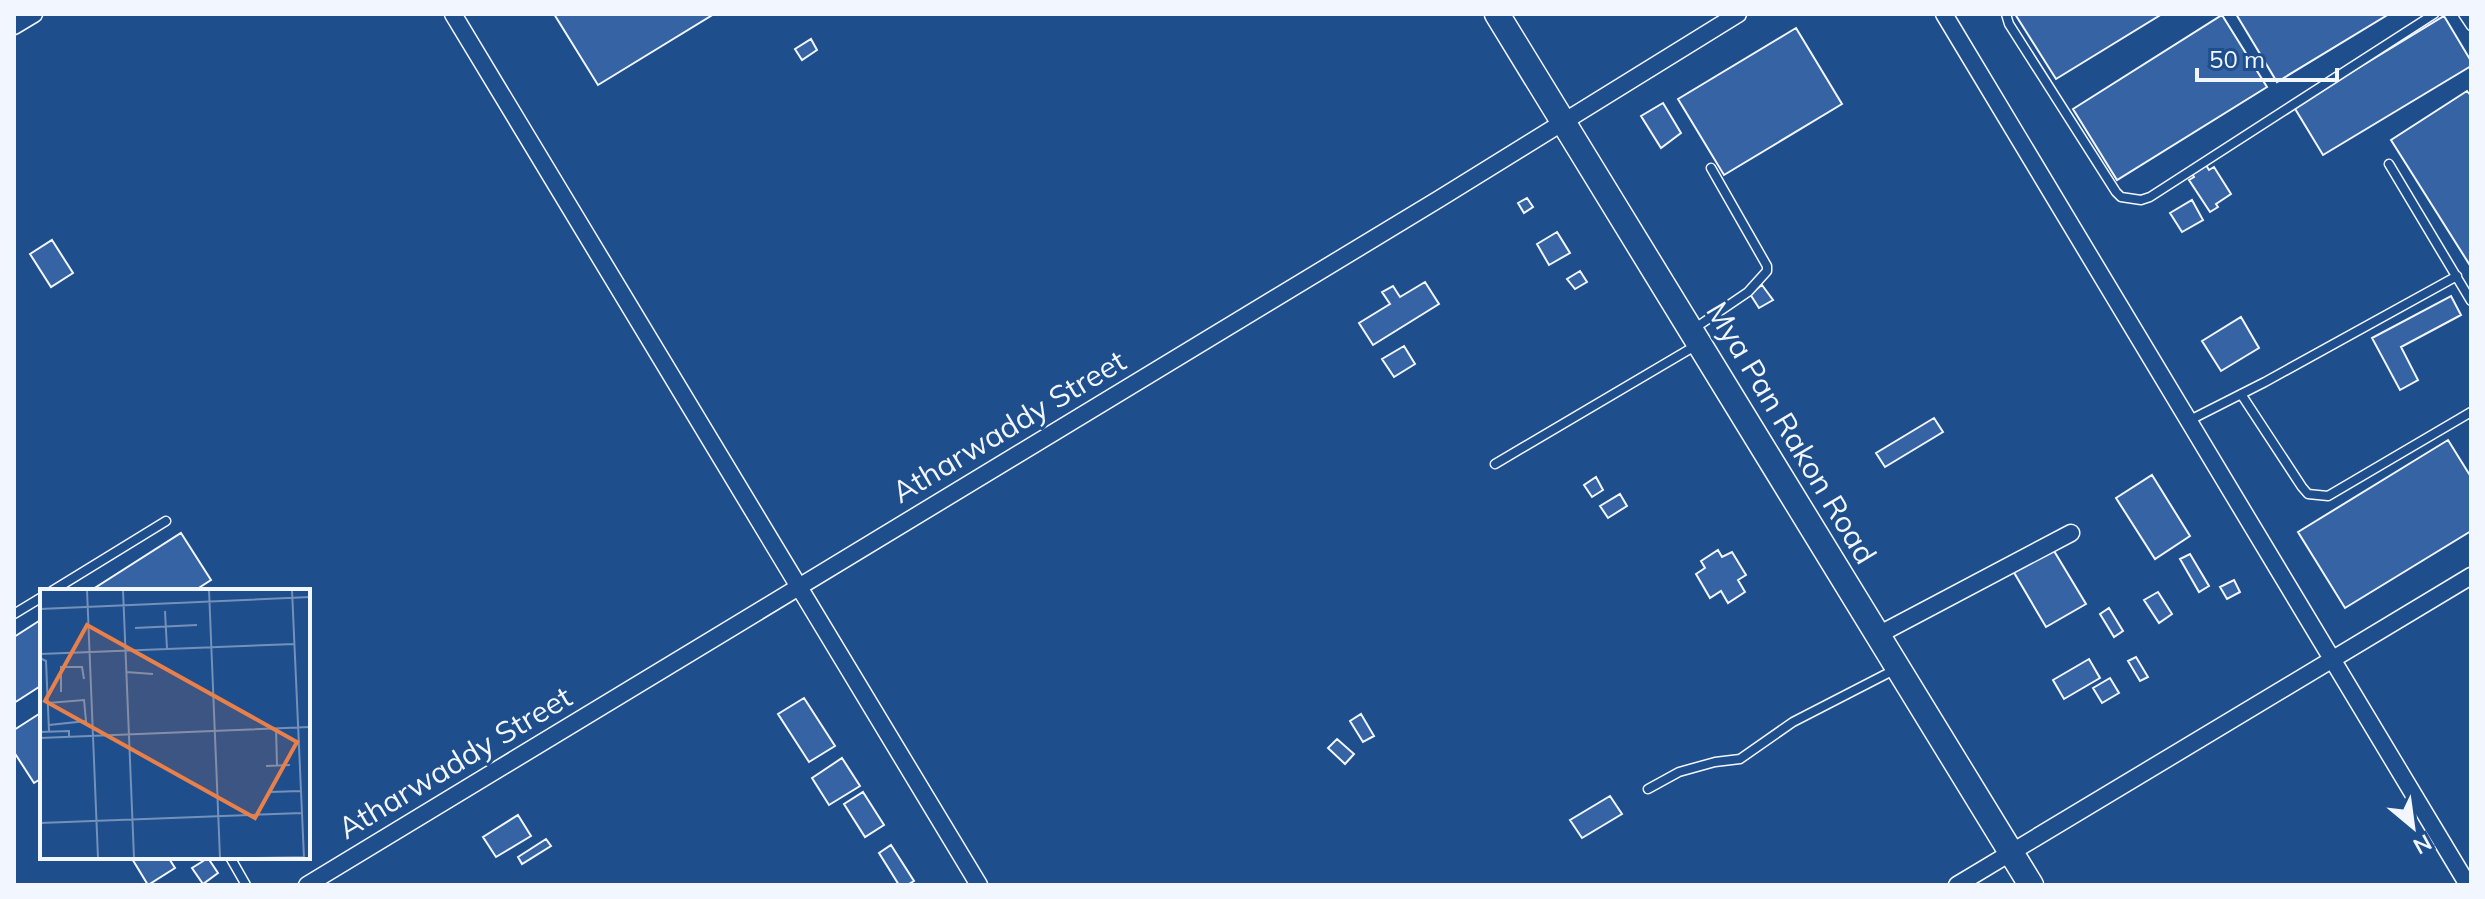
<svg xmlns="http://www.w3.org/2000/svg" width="2485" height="899" font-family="Mulish,sans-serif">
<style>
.building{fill:#3563a3;stroke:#f2f6ff;stroke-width:2}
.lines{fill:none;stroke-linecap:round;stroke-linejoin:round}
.lane-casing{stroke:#f2f6ff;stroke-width:11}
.street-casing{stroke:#f2f6ff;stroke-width:19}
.secondary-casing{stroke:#f2f6ff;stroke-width:27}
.lane{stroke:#1f4e8c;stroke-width:8}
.street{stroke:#1f4e8c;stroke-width:16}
.secondary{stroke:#1f4e8c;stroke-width:24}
.labels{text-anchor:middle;stroke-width:6;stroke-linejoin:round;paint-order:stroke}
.street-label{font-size:30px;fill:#f2f6ff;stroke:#1f4e8c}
.inset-road{fill:none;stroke:#7391ba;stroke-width:2}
.view{fill:#ea8049;fill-opacity:0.15;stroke:#ea8049;stroke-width:4}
.inset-edge{fill:none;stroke:#f2f6ff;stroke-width:4}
</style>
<rect width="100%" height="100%" fill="#1f4e8c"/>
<!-- building -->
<path class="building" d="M554,14H714L598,85Z
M2015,14H2162L2056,79Z
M2236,14H2389L2277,82Z
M2222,15L2267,87L2117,180L2073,109Z
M2444,16L2471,61V66L2323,155L2294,107Z
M1796,28L1842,104L1724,175L1678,99Z
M811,39L817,50L802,60L795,49Z
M2467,91L2471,96V267L2391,140Z
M1663,103L1681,133L1661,148L1641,116Z
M2206,165L2209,170L2214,167L2231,194L2216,204L2218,207L2210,212L2189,180L2194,177L2192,174Z
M1527,198L1533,207L1524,213L1518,203Z
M2192,200L2203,220L2182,232L2170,213Z
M1557,232L1570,253L1549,265L1537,244Z
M52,240L73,273L51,287L30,254Z
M1580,271L1587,282L1575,289L1567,279Z
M1425,282L1439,304L1373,345L1359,323L1390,304L1382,292L1393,286L1400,297Z
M1762,285L1773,300L1759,308L1750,294Z
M2451,296L2461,315L2401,347L2418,380L2400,390L2372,338Z
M2241,317L2259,348L2221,371L2202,341Z
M1404,346L1415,364L1394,377L1382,359Z
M1934,418L1943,432L1885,467L1876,453Z
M2448,440L2471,477V531L2345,608L2298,532Z
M2152,475L2190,536L2155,559L2116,498Z
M1596,477L1603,490L1592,497L1584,485Z
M1620,494L1627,506L1608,518L1600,506Z
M181,533L211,580L194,591H90Z
M2048,541L2086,604L2046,627L2009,564Z
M1718,550L1722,557L1732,552L1746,575L1738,580L1745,592L1728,603L1721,591L1710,598L1696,574L1705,568L1701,561Z
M2190,554L2209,586L2199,592L2180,559Z
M2234,580L2240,592L2227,599L2220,587Z
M2158,592L2172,614L2159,623L2144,600Z
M2109,608L2123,631L2114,637L2100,614Z
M42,619V685L14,703V637Z
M2136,657L2148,677L2140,681L2128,661Z
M2089,659L2100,678L2064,699L2053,680Z
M2110,678L2119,693L2102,703L2093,688Z
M804,698L835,746L809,762L778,714Z
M42,712V778L34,783L14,752V730Z
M1361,714L1374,736L1363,742L1350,721Z
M1337,739L1354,754L1345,764L1328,748Z
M842,758L860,786L829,805L812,778Z
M863,792L884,825L865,837L844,804Z
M1610,796L1622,814L1582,838L1570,820Z
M518,815L531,836L496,857L483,837Z
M546,839L551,846L522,864L518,857Z
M891,845L914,881L907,885H899L879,853Z
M131,857H168L175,868L148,885Z
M208,858L218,873L203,884L192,868Z"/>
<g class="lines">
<defs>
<path id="lane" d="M2006,14L2009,24L2116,192L2121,197L2141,200L2150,197L2434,14
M2463,14L2471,26
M2389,164L2471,301
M1695,328L1748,292L1767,271V266L1711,168
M2241,394L2302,487L2308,494L2328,496L2471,412
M2190,420L2265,382L2457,276
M1495,464L1695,346
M52,591L166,521
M14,614L42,597
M1648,789L1679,772L1715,762L1740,759L1793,722L1894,670
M230,857L246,885"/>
<path id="street" d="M453,14L979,885
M1944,14L2468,885
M14,26L34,14
M1878,635L2071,533
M307,885L1439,199L1738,14
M1957,885L2471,576"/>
<path id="secondary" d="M1497,14L2031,885"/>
</defs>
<!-- lane casing -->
<use href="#lane" class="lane-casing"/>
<!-- street casing -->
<use href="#street" class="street-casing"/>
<!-- secondary casing -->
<use href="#secondary" class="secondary-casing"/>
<!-- lane -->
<use href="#lane" class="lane"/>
<!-- street -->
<use href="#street" class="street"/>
<!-- secondary -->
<use href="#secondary" class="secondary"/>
</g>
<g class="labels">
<!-- street labels -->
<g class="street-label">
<text transform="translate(1009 427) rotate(-31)" y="10">Atharwaddy Street</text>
<text transform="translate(1791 433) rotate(59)" y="10">Mya Pan Rakon Road</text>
<text transform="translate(455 763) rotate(-31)" y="10">Atharwaddy Street</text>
</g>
</g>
<!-- overview -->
<g transform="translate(40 589)">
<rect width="270" height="270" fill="#1f4e8c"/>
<path class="inset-road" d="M47,1L58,269M83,1L94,269M169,1L180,269M252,1L264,269M0,20L270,8M125,22L127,60M95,39L157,36M0,65L255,55M0,69L6,72L9,142M86,83L113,85M21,103V78H42L44,90M8,114L44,111L46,132L9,136M236,139L237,176M0,143L29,142V148M0,149L270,138M226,177L250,176M230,203L261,202M0,234L262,224M216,269L264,268"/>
<path class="view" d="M47,36L257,153L215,229L5,112Z"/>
<rect width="270" height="270" class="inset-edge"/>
</g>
<!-- border -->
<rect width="2485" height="899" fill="none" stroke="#f2f6ff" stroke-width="32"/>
<!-- north arrow -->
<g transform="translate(2413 827) rotate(151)" stroke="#1f4e8c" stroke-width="6" paint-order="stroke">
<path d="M0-6L14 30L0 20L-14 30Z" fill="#f2f6ff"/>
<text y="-12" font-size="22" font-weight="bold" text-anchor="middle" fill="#f2f6ff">N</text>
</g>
<!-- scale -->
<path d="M2197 68v12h140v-12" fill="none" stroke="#f2f6ff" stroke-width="4"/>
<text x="2209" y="68" font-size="24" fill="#f2f6ff" stroke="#1f4e8c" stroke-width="6" paint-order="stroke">50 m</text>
</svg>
